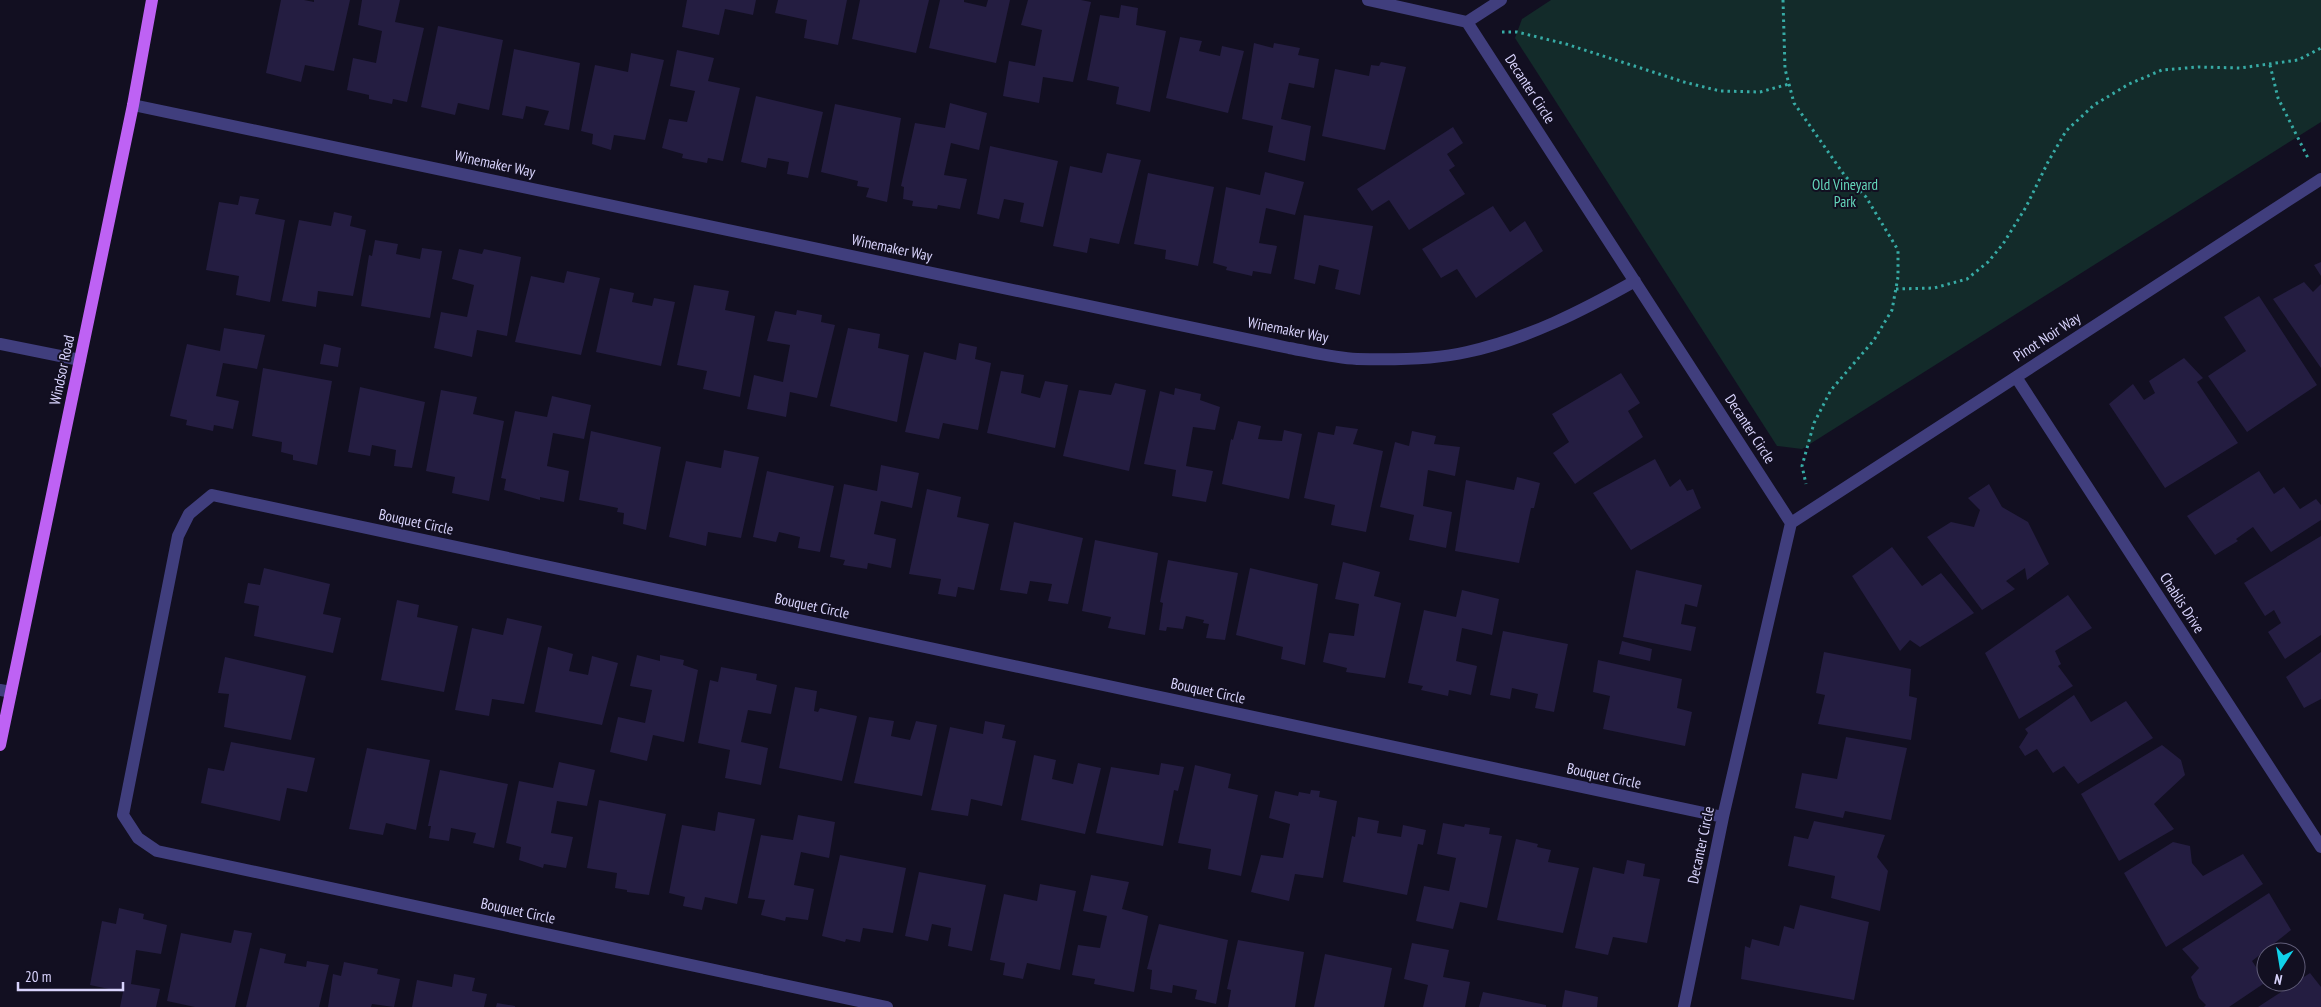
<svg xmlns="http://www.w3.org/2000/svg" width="2321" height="1007" font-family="'PT Sans Narrow',sans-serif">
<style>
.green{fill:#132b2a}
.building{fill:#241d41}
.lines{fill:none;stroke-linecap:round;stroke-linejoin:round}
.path{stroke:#37aba5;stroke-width:3;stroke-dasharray:2.5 4;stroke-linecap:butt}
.minor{stroke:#403e7d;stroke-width:12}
.major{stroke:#be62f4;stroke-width:12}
.labels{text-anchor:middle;stroke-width:4;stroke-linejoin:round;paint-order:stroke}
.street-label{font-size:15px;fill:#d8d3fc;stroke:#120f21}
.park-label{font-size:15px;fill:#64d6bb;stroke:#120f21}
</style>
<rect width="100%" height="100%" fill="#120f21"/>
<!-- green -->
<path class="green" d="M1551,0H2321V122L1802,449L1777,446L1515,38L1522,19Z"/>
<!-- building -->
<path class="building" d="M281,0H304L314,2V0H350L334,71L305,65L301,82L266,73Z
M362,0H400L395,22L424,28L407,102L393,99L392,104L369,99V95L347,90L353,58L376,63L382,31L358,25Z
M687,0H756L753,15L725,9L719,35L682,27Z
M778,0H847L838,45L804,38L807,20L775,13Z
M860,0H929L916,53L852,39Z
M940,0H964V2L986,7L988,0H1010L996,63L929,48Z
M1028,0H1081L1091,2L1073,82L1043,77L1039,103L1003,96L1009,61L1035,66L1042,30L1021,25Z
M1121,5L1138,8L1136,25L1166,31L1150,112L1116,104L1119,87L1087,80L1100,15L1119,18Z
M438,26L503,40L489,110L458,103L455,115L421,107Z
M1180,37L1202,41L1199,51L1220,56L1222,46L1244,51L1228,113L1166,98Z
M1254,43L1273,48L1274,43L1300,48L1298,55L1319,59L1314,88L1289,83L1281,119L1311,126L1305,161L1268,152L1273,126L1242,119Z
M514,49L580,63L569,130L544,125L549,111L526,106L523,119L502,115Z
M677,50L714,58L708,81L740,88L723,161L708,158L707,163L682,158L683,154L662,148L669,119L687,122L695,91L670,86Z
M631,53L664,60L645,140L614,135L611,150L592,144L593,134L581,131L595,65L628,72Z
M1381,62L1406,67L1385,150L1322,136L1335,69L1369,76L1371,65L1379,66Z
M756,96L823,112L808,178L787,174L789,162L768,158L766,168L741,162Z
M950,103L987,113L979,150L951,143L944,175L967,179L960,209L938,205L937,209L912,206L913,201L903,199L904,187L901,186L915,123L945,128Z
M835,104L901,118L887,202L866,197L869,188L857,186L858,181L821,172Z
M1453,127L1463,143L1447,154L1455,166L1449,170L1465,194L1409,230L1389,200L1372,211L1357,189Z
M990,146L1058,161L1043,227L1020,222L1024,203L1004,199L999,219L977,214Z
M1107,153L1141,160L1119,244L1090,238L1087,253L1053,246L1070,166L1102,173Z
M1265,172L1304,182L1295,215L1266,208L1259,243L1277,246L1271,274L1253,271L1252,276L1226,270L1227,267L1213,263L1226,187L1260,195Z
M1148,173L1214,187L1198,266L1165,259L1166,250L1134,244Z
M240,196L259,199L255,214L285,220L270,302L236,295L239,276L206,270L219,202L238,205Z
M1493,206L1510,232L1525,221L1543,251L1476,298L1457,269L1441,278L1422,249Z
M334,212L352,216L350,226L366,230L353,296L318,291L316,307L282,301L299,220L331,226Z
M1304,215L1373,226L1360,295L1335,289L1339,270L1319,265L1315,284L1294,279Z
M375,240L398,244L396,254L420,259L422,248L442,251L430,318L361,306L369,255L372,256Z
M459,249L482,254L484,249L521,257L507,336L477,330L472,357L434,348L441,312L467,317L474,285L452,279Z
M2321,262V276L2314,265Z
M567,271L600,278L581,355L515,342L531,276L564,283Z
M2304,282L2313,292L2321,284V368L2273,299Z
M694,285L729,291L725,310L755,316L740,397L703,389L707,371L677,365Z
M610,288L634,293L632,302L652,306L654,298L675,302L661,366L596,352Z
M2259,296L2317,385L2247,432L2208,376L2246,351L2224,317Z
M797,310L822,315L821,322L835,325L817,398L790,392L786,417L747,409L754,375L783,382L790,345L767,341L775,311L796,315Z
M224,328L265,335L257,369L223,363L216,396L239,401L233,429L214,425L213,431L186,425L187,420L170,416L187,344L220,351Z
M848,328L880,334L878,348L909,355L897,422L830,406Z
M959,343L977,347L975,359L991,363L978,430L943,423L939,439L905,432L924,352L956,360Z
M324,344L341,348L338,367L320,364Z
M2184,358L2203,378L2197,382L2238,443L2165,488L2109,404L2133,384L2144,400L2155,393L2149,381Z
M263,368L332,381L317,465L293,460V455L281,452L282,442L252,436Z
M1001,371L1024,375L1021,393L1040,398L1045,381L1068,385L1055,448L987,433Z
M1621,373L1640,403L1628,411L1643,437L1575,484L1553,453L1569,442L1552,414Z
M1115,383L1146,390L1129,471L1063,456L1079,390L1111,395Z
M360,387L425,402L412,468L394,466L396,450L372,445L370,456L348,452Z
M1175,388L1201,394L1200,400L1220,407L1215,430L1193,427L1186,466L1213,471L1206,502L1172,496L1176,470L1144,464L1160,391L1174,395Z
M441,390L477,397L473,414L504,421L489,501L452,493L455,477L426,471Z
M552,396L591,405L584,439L553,433L547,466L569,471L564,502L540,497V500L504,490L506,479L501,478L515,411L547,417Z
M1238,421L1261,426L1258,439L1282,441L1284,430L1302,434L1289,499L1222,484L1231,439L1233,440Z
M1336,426L1358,429L1353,444L1383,451L1366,532L1331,525L1335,505L1304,498L1318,432L1334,435Z
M591,431L661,447L646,530L623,524L624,513L617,512L618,508L579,500Z
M1412,431L1436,436L1434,444L1460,447L1455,476L1428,470L1423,506L1452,512L1446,548L1409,540L1414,515L1380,507L1395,442L1409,446Z
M724,450L759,457L741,538L708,532L706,546L669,537L686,461L721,468Z
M1655,459L1670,487L1680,479L1687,491L1693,489L1701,508L1631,550L1593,493Z
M881,465L919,473L912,508L881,501L874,534L896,539L891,568L868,563L867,569L843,565L845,560L830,557L844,484L877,491Z
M767,471L834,486L820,552L798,548L800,537L779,532L776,542L753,537Z
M2259,471L2274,494L2284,487L2300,509L2316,499L2321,505V520L2271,552L2253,527L2236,539L2238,541L2215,555L2187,516Z
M1517,477L1540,483L1534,508H1531L1519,563L1455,551L1466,480L1514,490Z
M1989,484L2002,507L2028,522L2049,564L2027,580L2025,568L2006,581L2015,589L1982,610L1927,537L1951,522L1974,527L1980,510L1968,498Z
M927,489L961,497L957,517L989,524L974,590L958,587L956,597L938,594L941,579L909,574Z
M1014,522L1083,538L1068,604L1048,601L1052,584L1030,581L1027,594L1000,590Z
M2321,536V635L2285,659L2268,632L2281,623L2274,610L2265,616L2244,583Z
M1095,540L1158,553L1145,635L1108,628L1111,617L1082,611Z
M1892,547L1922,586L1941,573L1974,613L1920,647L1910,640L1900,651L1852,576Z
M1168,560L1238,573L1225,640L1206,638L1209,624L1203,623L1204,620L1186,616L1183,629L1167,627L1166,631L1159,630L1163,603L1160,602Z
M1343,562L1380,572L1374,596L1401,603L1385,678L1346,672L1347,668L1323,662L1329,633L1354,636L1359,604L1335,599Z
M264,568L330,584L323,614L341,618L333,653L254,636L259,606L244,603L248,583L260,585Z
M1250,568L1318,584L1305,665L1281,659L1283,647L1236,635Z
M1636,570L1702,585L1697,607L1685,604L1681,624L1696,627L1691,651L1623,637Z
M1462,590L1499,599L1492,635L1462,628L1456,661L1477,666L1471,695L1449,690L1448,696L1421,690L1423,686L1408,683L1424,610L1456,617Z
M2068,595L2092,628L2055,651L2061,664L2058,666L2073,686L2019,719L1985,653Z
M397,600L419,605L417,617L458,626L444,692L381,680Z
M507,618L542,626L524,704L492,699L489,716L455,710L472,628L503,635Z
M1503,631L1568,644L1554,712L1535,708L1538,694L1512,688L1510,699L1490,695Z
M1622,641L1652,649L1650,661L1619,654Z
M548,647L573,654L569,671L588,675L592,656L618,663L602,725L535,712Z
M1824,652L1911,669L1909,696L1917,698L1911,740L1818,724L1825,695L1816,693Z
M2321,652V699L2304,708L2286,677Z
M637,655L660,661V655L684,660L683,665L698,670L684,742L653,735L647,761L610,752L618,717L645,723L652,690L630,686Z
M225,657L306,676L291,740L224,727L229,694L218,693Z
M1598,660L1682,679L1677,708L1692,712L1685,746L1603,729L1610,696L1593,692Z
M721,667L757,674L756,680L777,685L771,714L748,710L741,742L768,748L761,785L725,778L730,750L698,743L710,680L718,682Z
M795,687L817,691L814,711L818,712L820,708L857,716L842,781L779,768Z
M2074,695L2091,722L2126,701L2153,738L2078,784L2064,766L2053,773L2037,749L2025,756L2019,747L2028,733L2025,729Z
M869,717L894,721L891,736L910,740L916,721L937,725L922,796L854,783Z
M985,721L1005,725L1002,738L1016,741L1002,806L971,799L968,816L931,810L950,727L983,734Z
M1846,737L1907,748L1891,820L1845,811L1843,818L1795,808L1802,773L1837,779Z
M231,742L315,758L307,792L287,788L280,821L201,803L208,768L224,771Z
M2162,745L2181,760L2185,775L2154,804L2174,829L2119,861L2081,794Z
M367,748L430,760L416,830L386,823L383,835L349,829Z
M1034,755L1056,760L1052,779L1073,784L1078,763L1101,768L1085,834L1021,820Z
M559,762L595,770L587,806L557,801L551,833L573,837L566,868L544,864L543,868L519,860L521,847L506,843L519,781L553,788Z
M1161,763L1184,767L1178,791L1174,790L1163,846L1096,833L1111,767L1159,775Z
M1195,765L1231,774L1228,788L1258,795L1241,876L1208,869L1211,849L1178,843Z
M440,770L508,784L494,848L473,843L476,833L451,828L449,841L429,838L431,826H428Z
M1311,790L1320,791L1319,797L1337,801L1323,878L1295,874L1289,901L1251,892L1261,855L1283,858L1290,824L1269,818L1275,791L1298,796L1299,792L1310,794Z
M599,800L666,814L649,895L627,892V890L615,888L617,873L587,868Z
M718,812L755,819L737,904L705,897L702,910L683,906L685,897L669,893L682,825L715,831Z
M798,815L835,822L829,858L801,852L794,885L814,889L808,920L786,917L785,921L761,915L765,900L748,898L761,835L793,840Z
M1358,817L1379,821L1377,833L1401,837L1403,825L1426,830L1423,845L1418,844L1407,895L1343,882L1352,836L1355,837Z
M1814,821L1885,835L1877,857L1888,871L1880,911L1831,898L1835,876L1788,866L1794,836L1808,839Z
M1443,823L1464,827L1465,824L1490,828L1489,834L1502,836L1487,908L1460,902L1453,929L1416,921L1424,886L1449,891L1456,858L1437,854Z
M1516,839L1538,844L1537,847L1551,850L1548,862L1579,868L1563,933L1497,920Z
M2173,842L2190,846L2192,863L2203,876L2243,854L2263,884L2166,947L2124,873Z
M840,855L906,868L893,933L863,928L860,942L846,939L845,942L822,936Z
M1627,860L1645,864L1643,876L1660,879L1647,943L1613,937L1608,955L1575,948L1593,867L1624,874Z
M919,872L986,885L972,951L948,946L951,928L932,924L928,941L905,936Z
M1091,875L1129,882L1122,909L1148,916L1134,992L1094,984L1095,979L1072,975L1078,945L1100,948L1107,916L1083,911Z
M1040,884L1076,891L1060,970L1027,963L1023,979L1003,975L1005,963L990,960L1004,894L1037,901Z
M2269,893L2291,930L2252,961L2266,982L2229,1007H2204L2206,1005L2199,998L2191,977L2199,968L2182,949Z
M1800,905L1869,922L1854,1000L1741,979L1745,946L1750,948L1752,939L1779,946L1784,926L1794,929Z
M119,908L144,914L143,919L167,925L161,954L136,950L131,984L160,989L156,1007H120L123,992L90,985L102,921L116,924Z
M1159,924L1228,940L1216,1004L1195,999L1197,990L1173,985L1172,993L1150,989L1152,970L1147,969Z
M234,930L252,933L235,1007H195L167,1001L181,933L231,943Z
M1238,940L1304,952L1295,1007H1228L1231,990L1227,989Z
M1412,943L1449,950L1443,977L1470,982L1465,1007H1423L1428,985L1404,979Z
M260,948L286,954L284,963L306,967L307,961L329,965L319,1007H246Z
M1325,954L1392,968L1384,1007H1314Z
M344,962L378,969L377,974L400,979L394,1007L372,1004L371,1007H328L333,974L341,976Z
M2310,973L2321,987V1007H2258Z
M454,974L475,978L472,991L487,994L484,1007H412L417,980L452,987Z
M1565,990L1598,997L1597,1007H1562Z
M1483,992L1546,1005V1007H1479Z
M497,1003L515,1006V1007H496Z"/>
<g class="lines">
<!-- path -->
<path class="path" d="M1783,0L1785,69L1794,103L1845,176L1866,197L1898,250V277L1892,310L1874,340L1831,390L1814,423L1802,466L1806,484
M1502,32H1517L1566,44L1684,82L1720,91L1760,92L1789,84
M2270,65L2278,98L2309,160
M1896,289L1934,288L1967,279L1988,262L2003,244L2026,207L2048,162L2066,131L2094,105L2129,84L2162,70L2198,67L2240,68L2298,60L2321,48"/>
<!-- minor -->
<path class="minor" d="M1368,0L1467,22L1791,523L1723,817L1684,1007
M1467,22L1501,0
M133,105L1289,348C1311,352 1334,358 1357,359C1392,360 1432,360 1467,352C1527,339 1582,311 1635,281
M0,344L80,360
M2016,377L2321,847
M1791,523L2321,179
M0,690L11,692
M887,1007L157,851L138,838L123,815L178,536L189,514L212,495L1723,817"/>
<!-- major -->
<path class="major" d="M0,745L133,105L152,0"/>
</g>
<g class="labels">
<!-- street labels -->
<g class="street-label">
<text transform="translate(1530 89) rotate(57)" y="5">Decanter Circle</text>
<text transform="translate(495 164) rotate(12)" y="5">Winemaker Way</text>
<text transform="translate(892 248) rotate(12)" y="5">Winemaker Way</text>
<text transform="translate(1288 330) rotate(11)" y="5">Winemaker Way</text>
<text transform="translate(2047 337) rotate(-33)" y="5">Pinot Noir Way</text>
<text transform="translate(62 370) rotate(-78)" y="5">Windsor Road</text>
<text transform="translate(1750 429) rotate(57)" y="5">Decanter Circle</text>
<text transform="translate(416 522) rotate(12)" y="5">Bouquet Circle</text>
<text transform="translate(2182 603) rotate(57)" y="5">Chablis Drive</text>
<text transform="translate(812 606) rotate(12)" y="5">Bouquet Circle</text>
<text transform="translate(1208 691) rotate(12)" y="5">Bouquet Circle</text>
<text transform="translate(1604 776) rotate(12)" y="5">Bouquet Circle</text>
<text transform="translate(1701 845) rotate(-78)" y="5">Decanter Circle</text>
<text transform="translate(518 911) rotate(12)" y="5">Bouquet Circle</text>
</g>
<!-- park labels -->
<g class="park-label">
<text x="1845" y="190">Old Vineyard<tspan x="1845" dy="17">Park</tspan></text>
</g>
</g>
<!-- north arrow -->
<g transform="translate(2281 967) rotate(192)"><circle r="24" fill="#120f21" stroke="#615d79"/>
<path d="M0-4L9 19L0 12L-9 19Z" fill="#11d2ea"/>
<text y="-8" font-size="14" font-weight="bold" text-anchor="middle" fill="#d8d3fc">N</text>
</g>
<!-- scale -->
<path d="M18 982v8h105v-8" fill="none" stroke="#d8d3fc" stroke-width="2.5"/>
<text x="25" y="982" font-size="15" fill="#d8d3fc" stroke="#120f21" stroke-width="4" paint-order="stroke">20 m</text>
</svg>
